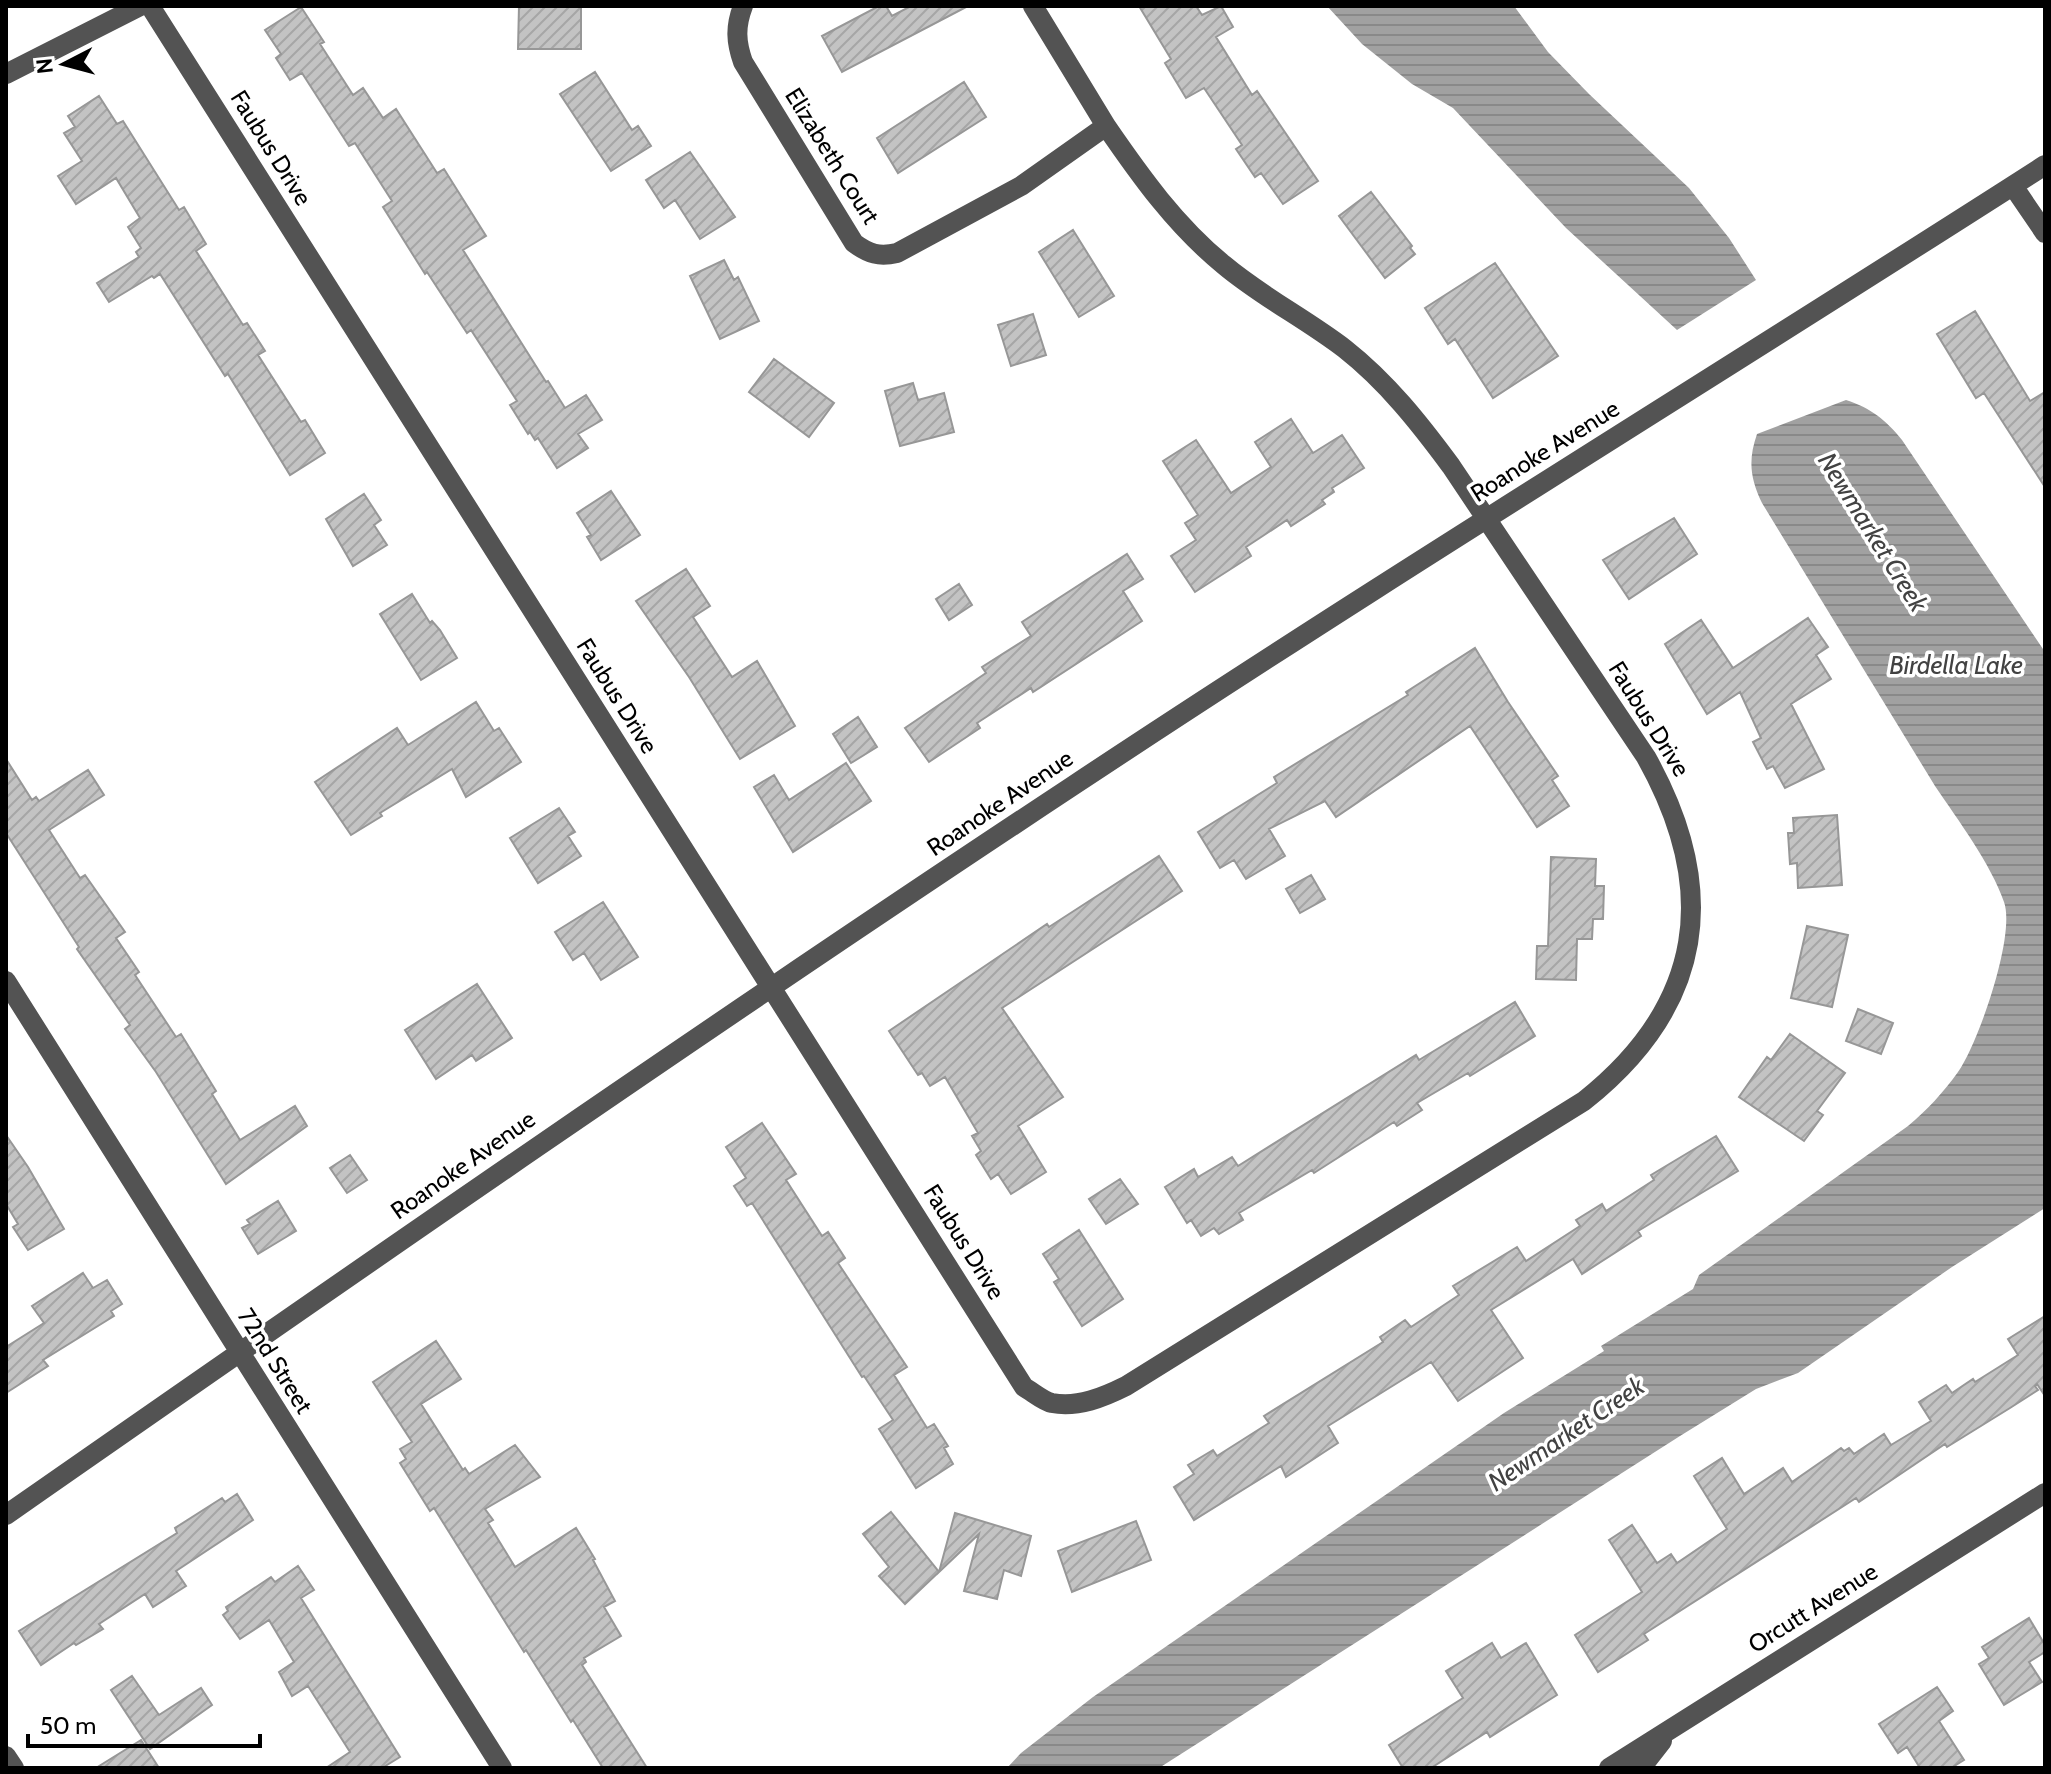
<svg xmlns="http://www.w3.org/2000/svg" width="2051" height="1774" font-family="Cabin,sans-serif">
<style>
.water{fill:url(#water-rules)}
.building{fill:url(#building-hatch);stroke:#979797;stroke-width:2}
.lines{fill:none;stroke-linecap:round;stroke-linejoin:round}
.minor{stroke:#535353;stroke-width:20}
.labels{text-anchor:middle;stroke-width:7;stroke-linejoin:round;paint-order:stroke}
.street-label{font-size:24px;fill:#000;stroke:#fff}
.water-label{font-size:26px;font-style:italic;fill:#424242;stroke:#fff}
</style>
<defs>
<pattern id="water-rules" width="6" height="5" patternUnits="userSpaceOnUse" patternTransform="scale(2)"><rect width="6" height="5" fill="#a1a1a1"/><path d="M0 2.5h6" fill="none" stroke="#898989"/></pattern>
<pattern id="building-hatch" width="6" height="6" patternUnits="userSpaceOnUse" patternTransform="scale(2)"><rect width="6" height="6" fill="#c3c3c3"/><path d="M-1 1l2-2M0 6l6-6M5 7l2-2" fill="none" stroke="#a6a6a6"/></pattern>
</defs>
<rect width="100%" height="100%" fill="#fff"/>
<!-- water -->
<path class="water" d="M1327,6H1514L1548,52L1589,94L1689,188L1729,238L1756,280L1677,330L1566,228L1453,108L1412,84L1362,44Z
M1846,400C1871,408 1886,420 1902,440L2045,652V1208L1952,1267L1798,1373L1756,1389L1680,1436L1159,1768H1007L1021,1753L1093,1697L1504,1413L1604,1351L1601,1346L1693,1289L1699,1275L1908,1126C1927,1110 1943,1093 1958,1072C1978,1044 2016,935 2004,902C1991,864 1958,820 1935,786L1762,503C1750,478 1748,460 1757,434Z"/>
<!-- building -->
<path class="building" d="M519,6H578L581,8V49H518Z
M879,6H886L892,16L911,6H968L842,72L822,36Z
M1139,6H1196L1202,15L1221,6L1233,27L1216,37L1252,95L1257,91L1318,181L1283,204L1261,173L1255,177L1236,149L1242,145L1204,88L1186,98L1165,63L1171,59Z
M301,7L324,42L320,44L353,95L363,88L383,118L396,109L437,173L444,169L486,236L463,250L546,382L548,381L565,408L586,395L602,420L578,434L588,448L557,468L538,438L535,440L530,432L528,434L510,405L517,401L471,330L467,333L427,272L425,274L383,207L392,201L355,143L349,146L302,73L290,80L276,58L281,54L265,30Z
M595,72L632,130L638,126L651,146L611,171L560,94Z
M964,82L986,117L898,173L877,138Z
M99,96L117,124L123,121L179,210L184,207L206,244L196,251L243,325L247,323L265,351L258,355L301,422L305,420L325,453L290,475L228,374L225,376L160,274L154,278L152,276L109,302L97,283L139,257L136,252L141,248L128,227L140,218L116,178L76,204L58,176L82,161L64,133L75,127L68,116Z
M690,152L735,217L700,239L675,200L664,208L646,180Z
M1371,192L1412,246L1410,248L1415,254L1385,278L1339,216Z
M1073,230L1114,296L1079,317L1039,252Z
M724,260L734,280L738,277L759,321L720,339L690,276Z
M1495,263L1558,356L1493,398L1455,339L1448,344L1425,308Z
M1975,311L2030,401L2045,392V487L1984,393L1976,398L1937,334Z
M1033,314L1046,355L1011,366L998,325Z
M774,359L834,403L809,437L749,392Z
M913,383L918,400L944,393L954,432L900,446L885,391Z
M1291,419L1313,453L1342,435L1364,468L1332,488L1334,492L1322,500L1325,504L1291,526L1287,520L1246,547L1251,556L1195,592L1171,556L1196,540L1185,523L1198,515L1163,461L1196,440L1231,493L1271,467L1255,442Z
M611,491L640,535L601,560L587,537L591,535L577,513Z
M364,494L381,520L374,525L387,545L353,566L326,519Z
M1674,518L1697,554L1629,599L1603,560Z
M1127,554L1143,579L1123,591L1142,621L1033,692L1031,688L977,723L980,728L929,762L905,728L986,673L982,667L1031,636L1022,622Z
M686,569L710,606L693,617L732,677L757,661L795,726L740,759L689,677L636,601Z
M959,584L972,605L949,620L936,599Z
M412,594L430,623L432,621L440,630L457,658L421,680L380,614Z
M1808,618L1828,647L1816,655L1831,679L1791,704L1824,769L1785,788L1773,766L1767,769L1753,742L1761,738L1740,692L1707,714L1665,644L1701,620L1733,668Z
M1475,648L1508,702L1558,776L1552,780L1569,806L1537,827L1470,726L1336,817L1325,801L1269,829L1285,856L1246,879L1234,860L1220,868L1198,832L1277,783L1274,777L1408,695L1406,692Z
M476,702L494,731L499,728L521,762L466,797L452,769L380,813L382,816L351,835L315,782L397,728L408,745Z
M858,717L877,747L851,763L833,734Z
M6,759L32,800L36,797L39,801L88,770L104,795L49,830L80,878L85,875L125,932L116,938L139,972L135,975L176,1037L181,1034L216,1091L212,1094L240,1140L295,1106L307,1126L226,1184L156,1072L125,1029L130,1025L77,949L79,947L6,833Z
M846,763L871,801L793,852L754,787L774,775L789,800Z
M559,808L575,832L568,836L581,856L538,883L510,838Z
M1837,815L1842,885L1798,888L1797,863L1790,864L1788,833H1794L1793,818Z
M1159,856L1182,891L1002,1008L1063,1097L1018,1126L1046,1172L1011,1194L998,1174L991,1179L976,1155L981,1151L972,1136L978,1133L945,1077L930,1086L922,1073L918,1075L889,1031L1047,924L1049,927Z
M1551,857L1596,859L1595,886H1604L1603,919H1593L1592,939H1577L1576,980L1536,979L1537,946H1548Z
M1311,875L1325,899L1300,913L1286,889Z
M603,902L638,957L601,980L584,953L573,960L555,932Z
M1807,926L1848,935L1832,1007L1791,998Z
M477,984L512,1038L476,1061L472,1055L436,1079L405,1030Z
M1515,1002L1535,1036L1470,1076L1468,1073L1417,1103L1422,1110L1397,1126L1394,1122L1314,1173L1312,1170L1239,1213L1243,1220L1219,1234L1214,1228L1201,1236L1191,1220L1187,1223L1165,1187L1194,1169L1198,1177L1232,1157L1238,1166L1416,1055L1419,1060Z
M1858,1009L1893,1023L1881,1054L1846,1041Z
M1790,1034L1845,1073L1817,1111L1823,1115L1804,1141L1739,1097L1767,1057L1771,1060Z
M762,1123L796,1174L786,1180L822,1236L828,1232L845,1258L838,1263L907,1367L894,1375L927,1428L934,1424L948,1446L944,1448L953,1464L916,1488L879,1429L893,1420L864,1376L862,1377L752,1203L747,1206L734,1186L746,1178L726,1147Z
M6,1135L28,1167L64,1229L28,1250L13,1227L18,1224L6,1204Z
M1716,1136L1738,1171L1638,1231L1641,1236L1582,1274L1573,1259L1491,1310L1523,1358L1458,1401L1431,1362L1328,1426L1338,1443L1286,1477L1281,1466L1194,1520L1174,1487L1194,1474L1188,1465L1213,1450L1217,1456L1269,1423L1264,1416L1383,1342L1380,1337L1405,1320L1411,1327L1459,1295L1453,1286L1517,1247L1526,1261L1580,1226L1576,1220L1602,1204L1606,1211L1654,1180L1651,1175Z
M350,1155L367,1180L347,1193L330,1168Z
M1120,1179L1138,1204L1106,1224L1089,1199Z
M278,1201L296,1231L258,1254L242,1228L250,1224L247,1220Z
M1079,1230L1123,1299L1082,1326L1054,1282L1059,1279L1043,1254Z
M83,1273L93,1288L107,1280L122,1304L111,1311L114,1316L43,1360L48,1366L6,1393V1347L44,1323L32,1306Z
M2045,1316V1396L2037,1384L2035,1386L2038,1390L2010,1408L1947,1447L1945,1444L1859,1502L1856,1498L1644,1634L1648,1640L1598,1672L1575,1635L1642,1592L1609,1540L1632,1525L1657,1563L1671,1554L1677,1563L1727,1529L1694,1476L1722,1458L1744,1494L1783,1468L1792,1482L1841,1448L1844,1451L1849,1448L1854,1454L1884,1434L1891,1445L1931,1421L1919,1402L1946,1385L1952,1393L1973,1379L1975,1382L2018,1355L2008,1339Z
M436,1341L461,1379L421,1404L463,1470L465,1468L469,1474L515,1445L540,1477L485,1509L493,1520L488,1523L515,1567L576,1528L595,1559L593,1560L615,1601L604,1607L621,1636L584,1658L586,1662L582,1665L647,1768H603L573,1720L571,1722L526,1650L524,1652L434,1508L430,1511L400,1463L406,1459L400,1449L412,1442L373,1382Z
M237,1494L253,1520L176,1571L186,1586L153,1607L145,1594L99,1624L103,1629L76,1645L74,1643L41,1665L19,1631L177,1533L175,1528L222,1498L225,1502Z
M891,1512L939,1572L905,1604L879,1576L889,1567L863,1534Z
M955,1513L1031,1536L1021,1576L1004,1570L997,1599L964,1591L979,1534L939,1572Z
M1136,1521L1151,1560L1072,1592L1058,1551Z
M298,1566L314,1590L301,1598L400,1757L382,1768H326L350,1752L308,1686L292,1696L279,1672L294,1662L269,1620L240,1639L223,1615L228,1611L226,1607L271,1577L275,1582Z
M2029,1618L2045,1645V1652L2029,1662L2042,1682L2004,1705L1979,1664L1989,1658L1982,1647Z
M1492,1643L1501,1658L1526,1643L1557,1695L1490,1737L1487,1732L1431,1768H1403L1389,1745L1463,1698L1446,1671Z
M132,1676L159,1715L201,1688L212,1705L150,1749L111,1690Z
M1937,1687L1953,1711L1939,1721L1964,1760L1951,1768H1920L1907,1747L1898,1753L1879,1724Z
M141,1740L159,1768H96Z"/>
<g class="lines">
<!-- minor -->
<path class="minor" d="M150,6L1024,1387C1033,1392 1043,1401 1052,1403C1078,1408 1104,1397 1126,1386L1584,1101C1705,1005 1720,889 1646,757L1451,466C1420,424 1387,382 1345,349C1306,319 1262,297 1224,265C1176,226 1141,177 1106,126
M743,6C735,27 736,42 743,62L854,243C869,254 879,257 897,253L1021,186L1106,126L1033,6
M6,74L140,6
M2013,186L2045,233
M6,981L502,1768
M6,1515C359,1269 712,1024 1071,787C1392,574 1721,373 2045,165
M6,1756L14,1768
M1609,1768L2045,1493
M1641,1768L1662,1741"/>
</g>
<g class="labels">
<!-- street labels -->
<g class="street-label">
<text transform="translate(271 148) rotate(58)" y="8">Faubus Drive</text>
<text transform="translate(832 156) rotate(58)" y="8">Elizabeth Court</text>
<text transform="translate(1545 451) rotate(-32)" y="8">Roanoke Avenue</text>
<text transform="translate(617 696) rotate(58)" y="8">Faubus Drive</text>
<text transform="translate(1649 719) rotate(58)" y="8">Faubus Drive</text>
<text transform="translate(1000 803) rotate(-34)" y="8">Roanoke Avenue</text>
<text transform="translate(463 1165) rotate(-35)" y="8">Roanoke Avenue</text>
<text transform="translate(964 1242) rotate(58)" y="8">Faubus Drive</text>
<text transform="translate(275 1361) rotate(58)" y="8">72nd Street</text>
<text transform="translate(1813 1608) rotate(-32)" y="8">Orcutt Avenue</text>
</g>
<!-- water labels -->
<g class="water-label">
<text transform="translate(1873 532) rotate(58)" y="9">Newmarket Creek</text>
<text x="1956" y="674">Birdella Lake</text>
<text transform="translate(1566 1434) rotate(-34)" y="9">Newmarket Creek</text>
</g>
</g>
<!-- border -->
<rect width="2051" height="1774" fill="none" stroke="#000000" stroke-width="16"/>
<!-- north arrow -->
<g transform="translate(64 64) rotate(264)" stroke="#ffffff" stroke-width="6" paint-order="stroke">
<path d="M0-6L14 30L0 20L-14 30Z" fill="#000000"/>
<text y="-12" font-size="22" font-weight="bold" text-anchor="middle" fill="#000000">N</text>
</g>
<!-- scale -->
<path d="M28 1734v12h232v-12" fill="none" stroke="#000000" stroke-width="4"/>
<text x="40" y="1734" font-size="24" fill="#000000" stroke="#ffffff" stroke-width="6" paint-order="stroke">50 m</text>
</svg>
